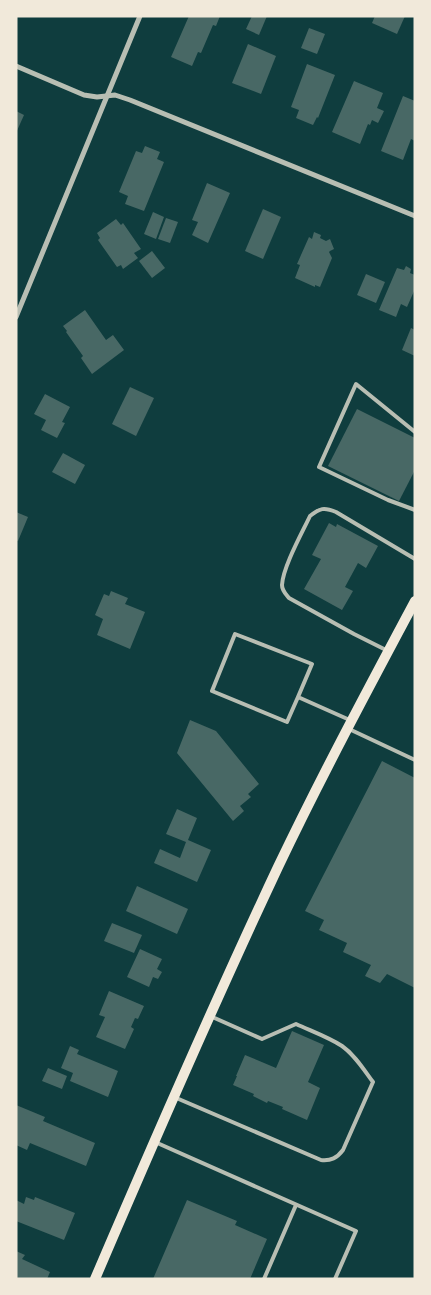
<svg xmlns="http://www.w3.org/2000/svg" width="431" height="1295" viewBox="0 0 431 1295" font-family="'Crimson Pro',serif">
	<rect width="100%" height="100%" fill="#0f3d3e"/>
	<g fill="#486865">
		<polygon points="189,16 220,16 216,26 213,25 201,53 198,52 192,66 171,57"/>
		<polygon points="252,16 267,16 259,35 246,29"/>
		<polygon points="375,16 405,16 397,34 372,23"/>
		<polygon points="309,28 325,34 317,54 301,48"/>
		<polygon points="248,44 276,56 261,94 232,83"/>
		<polygon points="307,64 335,75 318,118 317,117 313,125 296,118 299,110 291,107"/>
		<polygon points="354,81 383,93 377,108 384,111 378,123 372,120 370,125 368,124 360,144 332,132"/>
		<polygon points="403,96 415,101 415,141 411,139 403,160 381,151"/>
		<polygon points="16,111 24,115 16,133"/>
		<polygon points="145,146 160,152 157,159 164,162 144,211 125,204 128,196 119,192 136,151 142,153"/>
		<polygon points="207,183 230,193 208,243 192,235 198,222 192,220"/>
		<polygon points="263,209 281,217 263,259 245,251"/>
		<polygon points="153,212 164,217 156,239 144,234"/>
		<polygon points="166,218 178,222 170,243 158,239"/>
		<polygon points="116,219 121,225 123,223 141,249 134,253 138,258 123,269 121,265 117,267 98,240 100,238 97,233"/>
		<polygon points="314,232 321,235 320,238 326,241 330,239 334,249 330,251 329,252 332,258 320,287 315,285 315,287 295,278 300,265 297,264 309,237 312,239"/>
		<polygon points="152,251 165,268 152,278 139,261"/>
		<polygon points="406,266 411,269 410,273 415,275 415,289 407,307 401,304 396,317 379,310 397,268 404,270"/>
		<polygon points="366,274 385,282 376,303 357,295"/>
		<polygon points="85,310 106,340 113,335 124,350 92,374 81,358 83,356 66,332 67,331 63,326"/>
		<polygon points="411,328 415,330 415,356 402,350"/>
		<polygon points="130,387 154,398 136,436 112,424"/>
		<polygon points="45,394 70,407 62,422 65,423 57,438 41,430 46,420 34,414"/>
		<polygon points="357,409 415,438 415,470 399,501 328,466"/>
		<polygon points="63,453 85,465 75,484 52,472"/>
		<polygon points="16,512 28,517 18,541 16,540"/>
		<polygon points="329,523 336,527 337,524 378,546 366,568 358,563 345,587 353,591 342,610 304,589 321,559 312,555"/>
		<polygon points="111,591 128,598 125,604 145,612 130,649 97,635 103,619 95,615 104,594 109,596"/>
		<polygon points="190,720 216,731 259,784 248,794 251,797 240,806 244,811 233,821 177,753"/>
		<polygon points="382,761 415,778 415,988 387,974 380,983 365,976 371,965 343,952 347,943 319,930 324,920 305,911"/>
		<polygon points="177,809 197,818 188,840 211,850 197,882 154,863 160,849 180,858 186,842 166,834"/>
		<polygon points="137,886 188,909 177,934 126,911"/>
		<polygon points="112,923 142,935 134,953 104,941"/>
		<polygon points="140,949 162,959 157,969 162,972 158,979 153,977 149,987 127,977"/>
		<polygon points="109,991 144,1006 138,1019 135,1018 131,1027 134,1029 125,1049 96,1037 105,1017 99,1015"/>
		<polygon points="292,1031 324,1045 308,1082 320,1088 307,1120 282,1109 283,1107 268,1101 267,1103 253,1096 254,1094 233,1085 237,1076 236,1076 245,1055 276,1068"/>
		<polygon points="70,1046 79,1050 77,1054 118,1071 108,1097 70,1081 73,1073 61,1068"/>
		<polygon points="48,1068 67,1076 62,1089 42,1081"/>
		<polygon points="16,1105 45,1117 43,1121 95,1143 86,1166 30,1143 27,1150 16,1145"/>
		<polygon points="26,1197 34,1200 35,1197 75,1213 64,1240 16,1221 16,1200 24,1204"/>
		<polygon points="187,1200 237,1221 235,1225 267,1239 250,1279 153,1279"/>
		<polygon points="16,1251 25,1255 22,1259 50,1272 47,1279 16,1279"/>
	</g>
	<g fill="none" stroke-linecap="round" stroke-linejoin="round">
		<g stroke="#b8beb3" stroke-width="4">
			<polyline points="415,432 356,384 319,467 388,500 415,510"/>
			<path d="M388,651L354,634L289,598C286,594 282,591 282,585C283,567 302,533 310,516C320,508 324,507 336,512L415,559"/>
			<polyline points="298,697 287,722 212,691 235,634 312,664 298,697 352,721"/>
			<polyline points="349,729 415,760"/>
			<path d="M174,1097L321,1160C331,1161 337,1158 343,1150L373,1082C364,1070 355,1055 342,1046C328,1037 311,1031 296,1024L262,1039L210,1016"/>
			<polyline points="155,1142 356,1231 335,1279"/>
			<polyline points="264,1279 296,1205"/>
		</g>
		<g stroke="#b8beb3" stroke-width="5">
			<polyline points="16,66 84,95 97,97 115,95 130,100 415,216"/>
			<polyline points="16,317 140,16"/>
		</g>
		<path stroke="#f1e9da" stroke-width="10" d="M95,1279C154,1141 214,1003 278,867C321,777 368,689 415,601"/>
	</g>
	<rect width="431" height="1295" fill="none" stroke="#f1e9da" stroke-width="35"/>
</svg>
